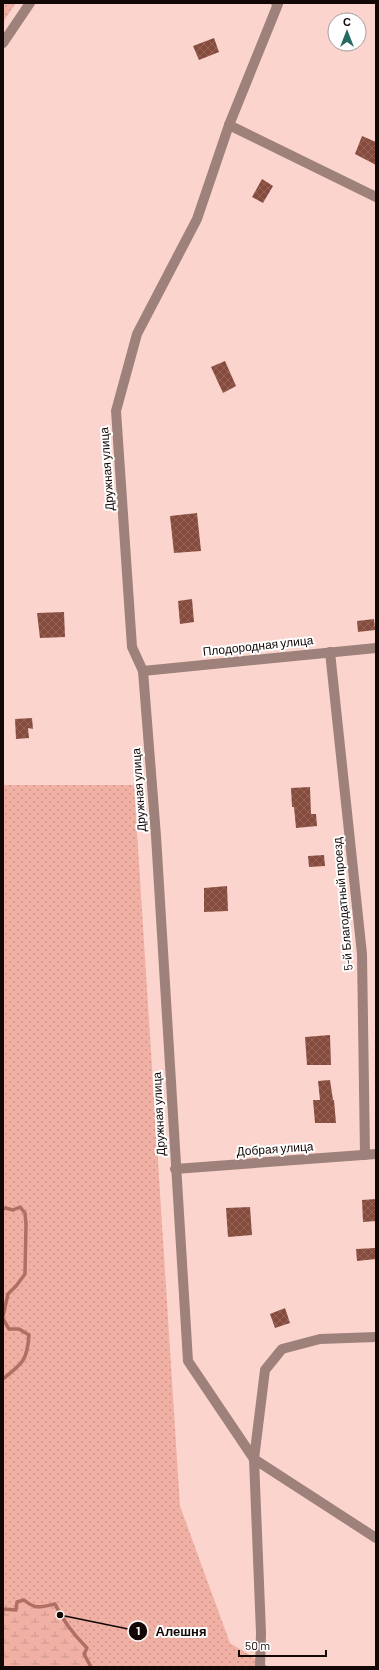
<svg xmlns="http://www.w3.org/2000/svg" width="379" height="1670" viewBox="0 0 379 1670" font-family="Barlow,sans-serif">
	<defs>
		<pattern id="grass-dots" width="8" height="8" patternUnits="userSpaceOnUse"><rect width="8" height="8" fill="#f0b1a4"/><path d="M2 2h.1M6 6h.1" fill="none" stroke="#cd978c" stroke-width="1.8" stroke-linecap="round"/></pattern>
		<pattern id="wetland-marsh" width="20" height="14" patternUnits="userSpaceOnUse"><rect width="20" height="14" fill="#f0b1a4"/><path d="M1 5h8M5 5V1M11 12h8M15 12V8" fill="none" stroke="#cd978c"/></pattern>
		<pattern id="building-cross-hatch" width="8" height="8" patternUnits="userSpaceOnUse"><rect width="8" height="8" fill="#874b3e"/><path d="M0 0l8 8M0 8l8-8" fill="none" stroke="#93665c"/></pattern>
	</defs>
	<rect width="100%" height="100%" fill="#fbd5cd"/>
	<g fill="url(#grass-dots)">
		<polygon points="3,3 16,3 3,22"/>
		<path d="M3,785H134L180,1506L230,1643L269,1667H91L84,1654L87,1648C74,1634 63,1621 55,1604L40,1607L32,1606L16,1610L3,1609Z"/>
	</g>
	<path fill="url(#wetland-marsh)" d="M24,1600C36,1610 41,1607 55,1604C63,1621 74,1634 87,1648L84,1654L91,1667H3V1609L16,1610L17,1602Z"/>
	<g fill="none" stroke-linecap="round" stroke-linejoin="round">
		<g stroke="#b06f62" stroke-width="3.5">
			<polyline points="3,1209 5,1208 13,1210 20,1207 25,1213 26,1224 25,1274 16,1286 8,1294 3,1316"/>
			<path d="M3,1319L9,1329H19L29,1335C27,1361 23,1363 3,1379"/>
			<path d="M3,1609L16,1610L17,1602L24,1600C36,1610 41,1607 55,1604C63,1621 74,1635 87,1648L84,1654L91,1667"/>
		</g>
	</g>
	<g fill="url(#building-cross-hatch)">
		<polygon points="214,38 219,52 199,60 193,46"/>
		<polygon points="362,136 376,142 376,165 355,154"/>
		<polygon points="262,179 273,186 263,203 252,197"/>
		<polygon points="225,361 236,386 223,393 211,367"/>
		<polygon points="197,513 201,551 174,553 170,516"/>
		<polygon points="192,599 194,622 180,624 178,601"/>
		<polygon points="64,612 65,637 40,638 37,613"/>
		<polygon points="374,619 375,630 358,632 357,621"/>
		<polygon points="32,718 33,729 28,728 29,738 16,739 15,719"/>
		<polygon points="310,787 311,814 316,814 317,826 296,828 294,807 292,807 291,788"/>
		<polygon points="324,855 325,866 309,867 308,856"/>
		<polygon points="227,886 228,911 204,912 204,888"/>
		<polygon points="330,1035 331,1065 307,1065 305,1037"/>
		<polygon points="330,1080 333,1100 334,1100 336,1123 315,1123 313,1100 320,1100 318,1081"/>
		<polygon points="376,1199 376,1221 363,1222 362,1200"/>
		<polygon points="250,1207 252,1235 228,1237 226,1208"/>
		<polygon points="376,1248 376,1259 357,1261 356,1249"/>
		<polygon points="285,1308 290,1323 275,1328 270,1314"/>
	</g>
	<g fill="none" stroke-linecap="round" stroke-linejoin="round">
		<g stroke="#9e817a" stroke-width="10">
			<polyline points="3,43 30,3"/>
			<polyline points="229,125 376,197"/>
			<polyline points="330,652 362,954 365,1155"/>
			<polyline points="143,671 376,648"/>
			<polyline points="175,1169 376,1154"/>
			<polyline points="254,1459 188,1361 156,836 143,671 132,647 116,411 137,334 197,219 229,125 278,4 276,3"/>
			<polyline points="254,1459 265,1370 282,1349 320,1339 376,1337"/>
			<polyline points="260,1667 261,1633 254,1459 376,1538"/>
		</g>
	</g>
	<g text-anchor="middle" stroke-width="4" stroke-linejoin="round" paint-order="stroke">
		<g font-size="12" fill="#130806" stroke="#fff">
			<text transform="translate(107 469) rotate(-94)" y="4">Дружная улица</text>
			<text transform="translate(258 646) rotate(-6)" y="4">Плодородная улица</text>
			<text transform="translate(139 790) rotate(-94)" y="4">Дружная улица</text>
			<text transform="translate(343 904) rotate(-95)" y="4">5-й Благодатный проезд</text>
			<text transform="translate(159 1114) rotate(-93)" y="4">Дружная улица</text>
			<text transform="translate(275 1149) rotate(-4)" y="4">Добрая улица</text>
		</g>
	</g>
	<path fill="none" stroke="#130806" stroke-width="1.5" d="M60 1615L138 1631"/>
	<g fill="#130806" stroke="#fff" stroke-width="1.5">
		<circle cx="60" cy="1615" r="4"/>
		<circle cx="138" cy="1631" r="10"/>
	</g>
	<g font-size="12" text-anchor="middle" font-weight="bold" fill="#fff">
		<text x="138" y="1635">1</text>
	</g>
	<g font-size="13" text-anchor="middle" font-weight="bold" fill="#130806" stroke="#fff" stroke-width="4" stroke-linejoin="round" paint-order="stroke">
		<text x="181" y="1636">Алешня</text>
	</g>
	<rect width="379" height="1670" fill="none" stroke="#130806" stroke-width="8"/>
	<g transform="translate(347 32)"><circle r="19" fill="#ffffff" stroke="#a19c9b"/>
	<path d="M0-3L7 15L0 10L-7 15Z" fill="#246b62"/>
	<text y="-6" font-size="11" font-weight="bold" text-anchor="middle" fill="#130806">С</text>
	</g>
	<path d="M239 1650v6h87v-6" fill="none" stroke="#130806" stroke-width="2"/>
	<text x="245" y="1650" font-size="12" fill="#130806" stroke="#ffffff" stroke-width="3" paint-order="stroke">50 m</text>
</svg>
